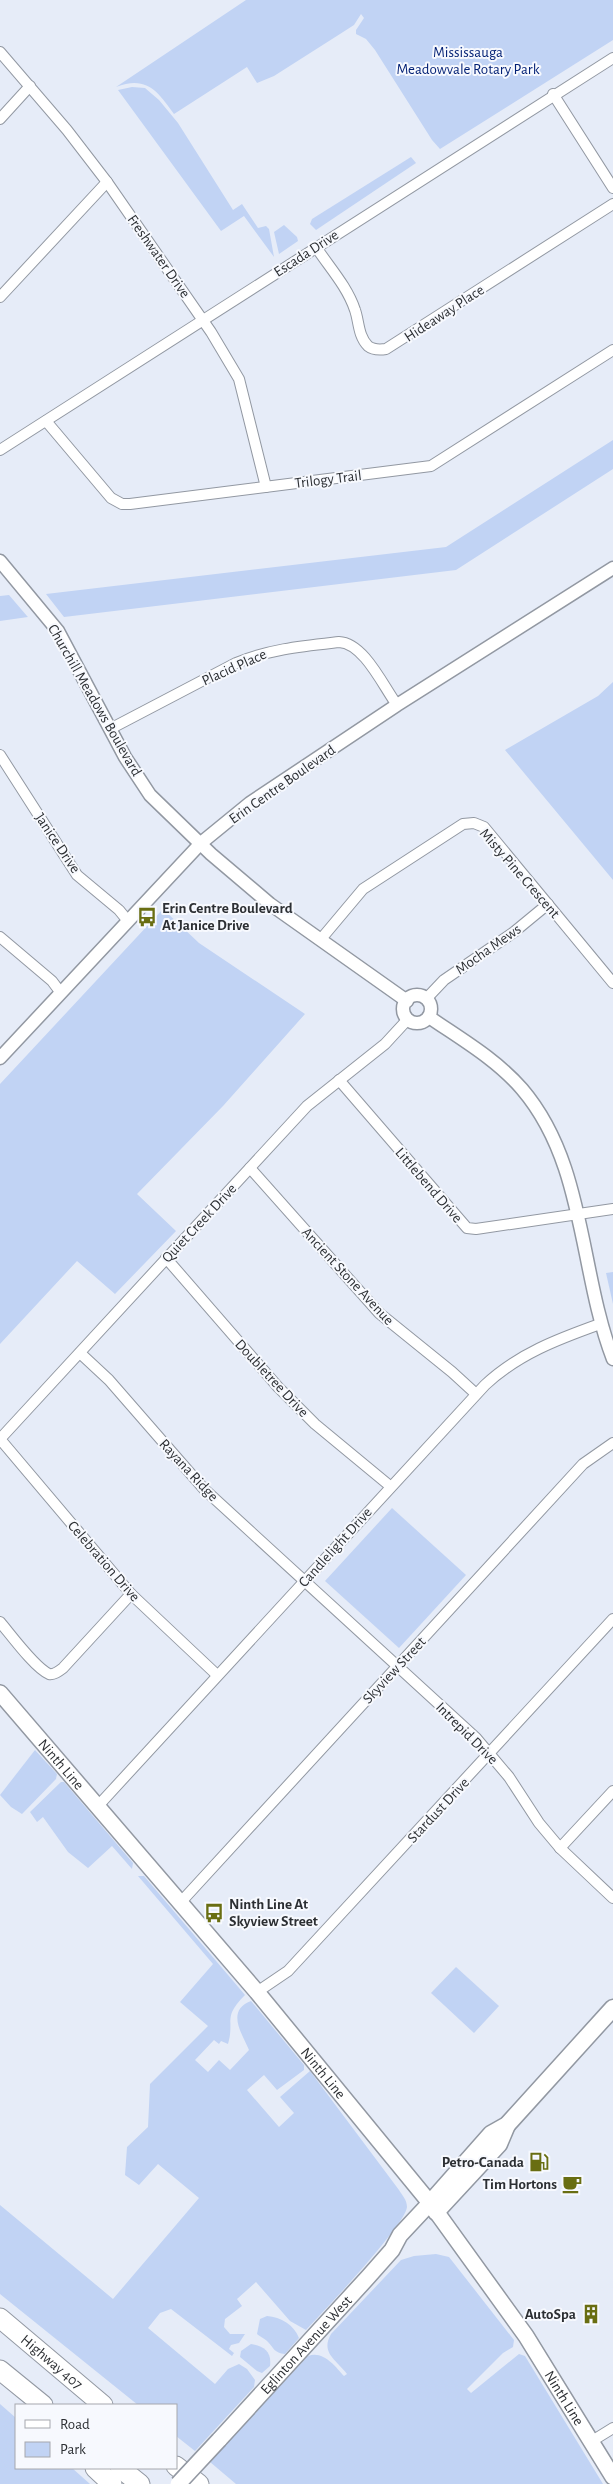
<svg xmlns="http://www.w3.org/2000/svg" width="613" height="2484" viewBox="0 0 613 2484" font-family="'Alegreya Sans',sans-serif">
	<rect width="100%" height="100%" fill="#e6ecf8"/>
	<g fill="#c1d3f4">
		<path d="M246,0H613V40L440,149L432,140L375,50L366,39L356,34V30L364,18L361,14L354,25L340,34L274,76L257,83L247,67L174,114C158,92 147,75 116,87Z"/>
		<polygon points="132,87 145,88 159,100 178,123 233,210 242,204 258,228 266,226 269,229 274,257 244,216 221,231 118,90"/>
		<polygon points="411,157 416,163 316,230 310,224 312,219"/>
		<polygon points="284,225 297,237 298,241 279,254 274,232"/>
		<polygon points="613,440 613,469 456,570 64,617 46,594 446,547"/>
		<polygon points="9,595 27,616 28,617 0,621 0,596"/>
		<polygon points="613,682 613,880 505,750 598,696"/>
		<polygon points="163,909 199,943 305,1014 223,1106 137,1194 176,1231 115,1294 77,1261 0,1344 0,1084"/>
		<polygon points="613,1272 613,1304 606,1273"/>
		<polygon points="392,1508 466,1575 399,1648 325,1581"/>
		<polygon points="35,1750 57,1774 56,1779 22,1814 11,1807 0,1795"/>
		<polygon points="61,1782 64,1782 133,1863 132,1869 112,1846 88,1868 68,1852 43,1817 37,1822 30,1812"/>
		<path d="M138,1876H144L245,1995C222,2018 235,2020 228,2044L221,2041L219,2044L214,2040L195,2060L208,2072L219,2060L230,2070L249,2050C243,2035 225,2011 251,2001L304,2065V2070L277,2090L264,2075L247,2090L279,2127L294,2113L280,2097L310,2071L399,2190C402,2195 407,2200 407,2207C406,2224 323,2312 306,2330L290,2321L256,2282L237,2299L242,2306L225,2319L224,2327L230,2334H245L239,2343L231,2345L229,2349L234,2353L232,2356L171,2309L160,2313L148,2328L215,2384L228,2369L239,2364L247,2369L255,2380L254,2387L195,2451L176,2436V2405H138L0,2294V2205L113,2299L199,2198L158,2164L139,2185L125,2175L127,2147L148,2127L150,2084L208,2026L180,2002L213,1964Z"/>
		<polygon points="456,1967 499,2006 474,2033 431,1993"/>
		<path d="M436,2254L449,2257L514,2340L513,2347L503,2353L467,2389L471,2393L519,2354L525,2356L603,2484H236L210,2462L308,2356C323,2350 335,2366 344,2376L347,2374C337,2360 320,2353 331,2334L401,2260L414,2256Z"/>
		<path d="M267,2316C281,2317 294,2325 299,2338L285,2354C274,2353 274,2348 268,2342C266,2339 260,2337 257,2334L260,2319Z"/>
		<path d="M251,2344C264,2346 272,2352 270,2366L262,2373L257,2371L240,2357L241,2351Z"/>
		<polygon points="0,2404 16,2418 16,2468 72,2468 90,2484 0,2484"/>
	</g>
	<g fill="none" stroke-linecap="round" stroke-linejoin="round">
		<defs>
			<g id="minor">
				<polyline points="0,52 67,130 107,182 211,332 239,379 266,487"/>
				<polyline points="553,94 613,188"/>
				<polyline points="0,119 30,86"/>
				<path d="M316,247C329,267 347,286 355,310C359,321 358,336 368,346C373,350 379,350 386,349L613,204"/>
				<polyline points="0,297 107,182"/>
				<polyline points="46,421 111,498 122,504 130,504 431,466 613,350"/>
				<polyline points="0,450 613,58"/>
				<path d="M110,729L236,663C270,649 303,646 339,642C364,643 383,686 397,705"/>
				<polyline points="0,755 77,875 119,910 128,921"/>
				<polyline points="0,937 52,981 61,993"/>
				<polyline points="321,939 363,889 463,824 474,823 484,827 613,983"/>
				<polyline points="426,999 444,980 514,932 548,904"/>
				<polyline points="339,1080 467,1228 476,1229 613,1209"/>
				<polyline points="250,1168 379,1313 452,1372 476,1394"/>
				<polyline points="166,1258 278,1387 315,1424 390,1486"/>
				<polyline points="80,1353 109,1380 204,1489 476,1738 509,1777 539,1823 560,1848 613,1898"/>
				<polyline points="0,1439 307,1106 385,1044 408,1019"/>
				<polyline points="0,1439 131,1594 217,1675"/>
				<path d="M0,1622C11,1635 35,1668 49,1674C54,1675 59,1671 63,1668L131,1594"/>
				<path d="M97,1807L485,1385C518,1354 558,1339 600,1324"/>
				<polyline points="560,1848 613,1791"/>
				<polyline points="180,1903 583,1464 613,1443"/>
				<polyline points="257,1992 288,1971 613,1619"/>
				<polyline points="592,2441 613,2428"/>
			</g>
			<g id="tertiary">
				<polyline points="0,561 58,631 125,757 150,795 211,854 270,904 407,1001"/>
				<circle cx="417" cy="1009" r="14"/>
				<path d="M429,1017C461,1039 496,1059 522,1089C586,1164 579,1271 613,1359"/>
				<polyline points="0,1058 201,843 250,803 397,705 613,568"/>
			</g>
			<g id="secondary">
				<path id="s1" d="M0,1693L257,1992L430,2203L526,2336L613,2477"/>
				<path id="s2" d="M219,2440L369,2276L392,2250L400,2235L430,2203"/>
			</g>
			<g id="primary">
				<polyline points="430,2203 491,2134 507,2125 613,2008"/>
				<polyline points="436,2212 499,2144 507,2125"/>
			</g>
			<g id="motorway">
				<path id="s3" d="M0,2318L103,2405"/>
				<polyline points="0,2370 43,2405"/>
				<polyline points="176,2466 199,2484"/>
				<polyline points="95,2468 112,2484"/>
				<polyline points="120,2468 140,2484"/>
			</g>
		</defs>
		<use href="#minor" stroke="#9298a2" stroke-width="12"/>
		<use href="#tertiary" stroke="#9298a2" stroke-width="15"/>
		<use href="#secondary" stroke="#9298a2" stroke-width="18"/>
		<use href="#primary" stroke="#9298a2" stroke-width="19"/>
		<use href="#motorway" stroke="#9298a2" stroke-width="21"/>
		<use href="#minor" stroke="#fff" stroke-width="10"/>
		<use href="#tertiary" stroke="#fff" stroke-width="12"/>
		<use href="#secondary" stroke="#fff" stroke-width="15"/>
		<use href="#primary" stroke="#fff" stroke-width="16"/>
		<use href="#motorway" stroke="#fff" stroke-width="19"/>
		<defs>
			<polyline id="secondary-bridge" points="178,2484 219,2440"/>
		</defs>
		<use href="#secondary-bridge" stroke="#9298a2" stroke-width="18" stroke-linecap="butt"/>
		<use href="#secondary-bridge" stroke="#fff" stroke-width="15"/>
	</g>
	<defs>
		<symbol id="bus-bare" viewBox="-9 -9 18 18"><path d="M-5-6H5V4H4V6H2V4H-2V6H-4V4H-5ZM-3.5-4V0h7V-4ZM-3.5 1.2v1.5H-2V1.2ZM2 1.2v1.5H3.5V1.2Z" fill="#696e12" stroke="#f7f9fe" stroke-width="2.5" paint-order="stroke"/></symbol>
		<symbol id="fuel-bare" viewBox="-9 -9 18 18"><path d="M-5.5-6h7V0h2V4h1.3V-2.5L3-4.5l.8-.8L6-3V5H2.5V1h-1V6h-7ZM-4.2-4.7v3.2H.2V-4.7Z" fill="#696e12" stroke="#f7f9fe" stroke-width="2.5" paint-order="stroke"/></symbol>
		<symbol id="cafe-bare" viewBox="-9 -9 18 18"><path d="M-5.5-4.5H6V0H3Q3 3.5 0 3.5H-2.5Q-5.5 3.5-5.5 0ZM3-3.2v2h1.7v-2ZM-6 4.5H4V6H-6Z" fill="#696e12" stroke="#f7f9fe" stroke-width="2.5" paint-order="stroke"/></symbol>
		<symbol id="building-bare" viewBox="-9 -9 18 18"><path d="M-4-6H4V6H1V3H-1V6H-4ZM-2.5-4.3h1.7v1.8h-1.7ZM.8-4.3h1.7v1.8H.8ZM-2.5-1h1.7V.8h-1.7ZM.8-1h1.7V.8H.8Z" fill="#696e12" stroke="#f7f9fe" stroke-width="2.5" paint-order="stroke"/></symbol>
	</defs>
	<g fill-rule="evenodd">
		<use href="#bus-bare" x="133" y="903" width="28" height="28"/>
		<use href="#bus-bare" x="200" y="1899" width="28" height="28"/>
		<use href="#fuel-bare" x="525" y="2148" width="28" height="28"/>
		<use href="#cafe-bare" x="558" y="2170" width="28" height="28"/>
		<use href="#building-bare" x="577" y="2300" width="28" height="28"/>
	</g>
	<g text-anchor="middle" stroke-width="4" stroke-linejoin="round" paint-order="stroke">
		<g font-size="15" fill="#001f74" stroke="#f7f9fe">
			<text x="468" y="57">Mississauga<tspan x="468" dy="17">Meadowvale Rotary Park</tspan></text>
		</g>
		<g font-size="15" fill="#2c2f33" stroke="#f7f9fe">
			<text transform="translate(306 253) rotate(-33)" y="5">Escada Drive</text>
			<text transform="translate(159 256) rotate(55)" y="5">Freshwater Drive</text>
			<text transform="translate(444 313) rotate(-33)" y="5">Hideaway Place</text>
			<text transform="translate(328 479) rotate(-7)" y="5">Trilogy Trail</text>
			<text transform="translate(234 667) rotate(-24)" y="5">Placid Place</text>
			<text transform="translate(95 700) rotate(60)" y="5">Churchill Meadows Boulevard</text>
			<text transform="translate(282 784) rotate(-35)" y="5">Erin Centre Boulevard</text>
			<text transform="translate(58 843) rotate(56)" y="5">Janice Drive</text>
			<text transform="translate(520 873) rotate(49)" y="5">Misty Pine Crescent</text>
			<text transform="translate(488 949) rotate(-35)" y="5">Mocha Mews</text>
			<text transform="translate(429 1185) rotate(49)" y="5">Littlebend Drive</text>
			<text transform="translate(199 1223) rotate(-47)" y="5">Quiet Creek Drive</text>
			<text transform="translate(348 1276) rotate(47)" y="5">Ancient Stone Avenue</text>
			<text transform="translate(272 1378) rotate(47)" y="5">Doubletree Drive</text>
			<text transform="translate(189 1470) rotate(47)" y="5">Rayana Ridge</text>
			<text transform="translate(335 1547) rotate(-48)" y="5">Candlelight Drive</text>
			<text transform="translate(104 1561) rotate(49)" y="5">Celebration Drive</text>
			<text transform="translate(394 1670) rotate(-47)" y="5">Skyview Street</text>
			<text transform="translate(467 1733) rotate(45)" y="5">Intrepid Drive</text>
			<text dy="5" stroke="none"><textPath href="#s1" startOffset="94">Ninth Line</textPath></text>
			<text transform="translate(438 1810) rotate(-47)" y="5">Stardust Drive</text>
			<text dy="5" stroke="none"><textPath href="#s1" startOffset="499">Ninth Line</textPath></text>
			<text dy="5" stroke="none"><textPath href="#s2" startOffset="129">Eglinton Avenue West</textPath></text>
			<text dy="5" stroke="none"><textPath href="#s3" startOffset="68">Highway 407</textPath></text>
			<text dy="5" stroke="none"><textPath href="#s1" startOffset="904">Ninth Line</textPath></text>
		</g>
		<g font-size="15" font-weight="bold" fill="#2c2f33" stroke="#f7f9fe" text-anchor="end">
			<text x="162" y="913" text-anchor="start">Erin Centre Boulevard<tspan x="162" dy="17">At Janice Drive</tspan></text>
			<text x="229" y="1909" text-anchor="start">Ninth Line At<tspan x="229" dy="17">Skyview Street</tspan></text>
			<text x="524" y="2167">Petro-Canada</text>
			<text x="557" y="2189">Tim Hortons</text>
			<text x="576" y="2319">AutoSpa</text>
		</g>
	</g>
	<rect x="15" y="2404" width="162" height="65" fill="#f7f9fe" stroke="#a6a8ad"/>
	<rect x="25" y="2420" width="25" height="8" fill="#ffffff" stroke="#a6a8ad"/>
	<text x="60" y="2429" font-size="15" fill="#2c2f33">Road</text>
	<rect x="25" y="2442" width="25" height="15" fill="#c1d3f4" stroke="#a6a8ad"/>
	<text x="60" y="2454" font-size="15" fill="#2c2f33">Park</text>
</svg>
